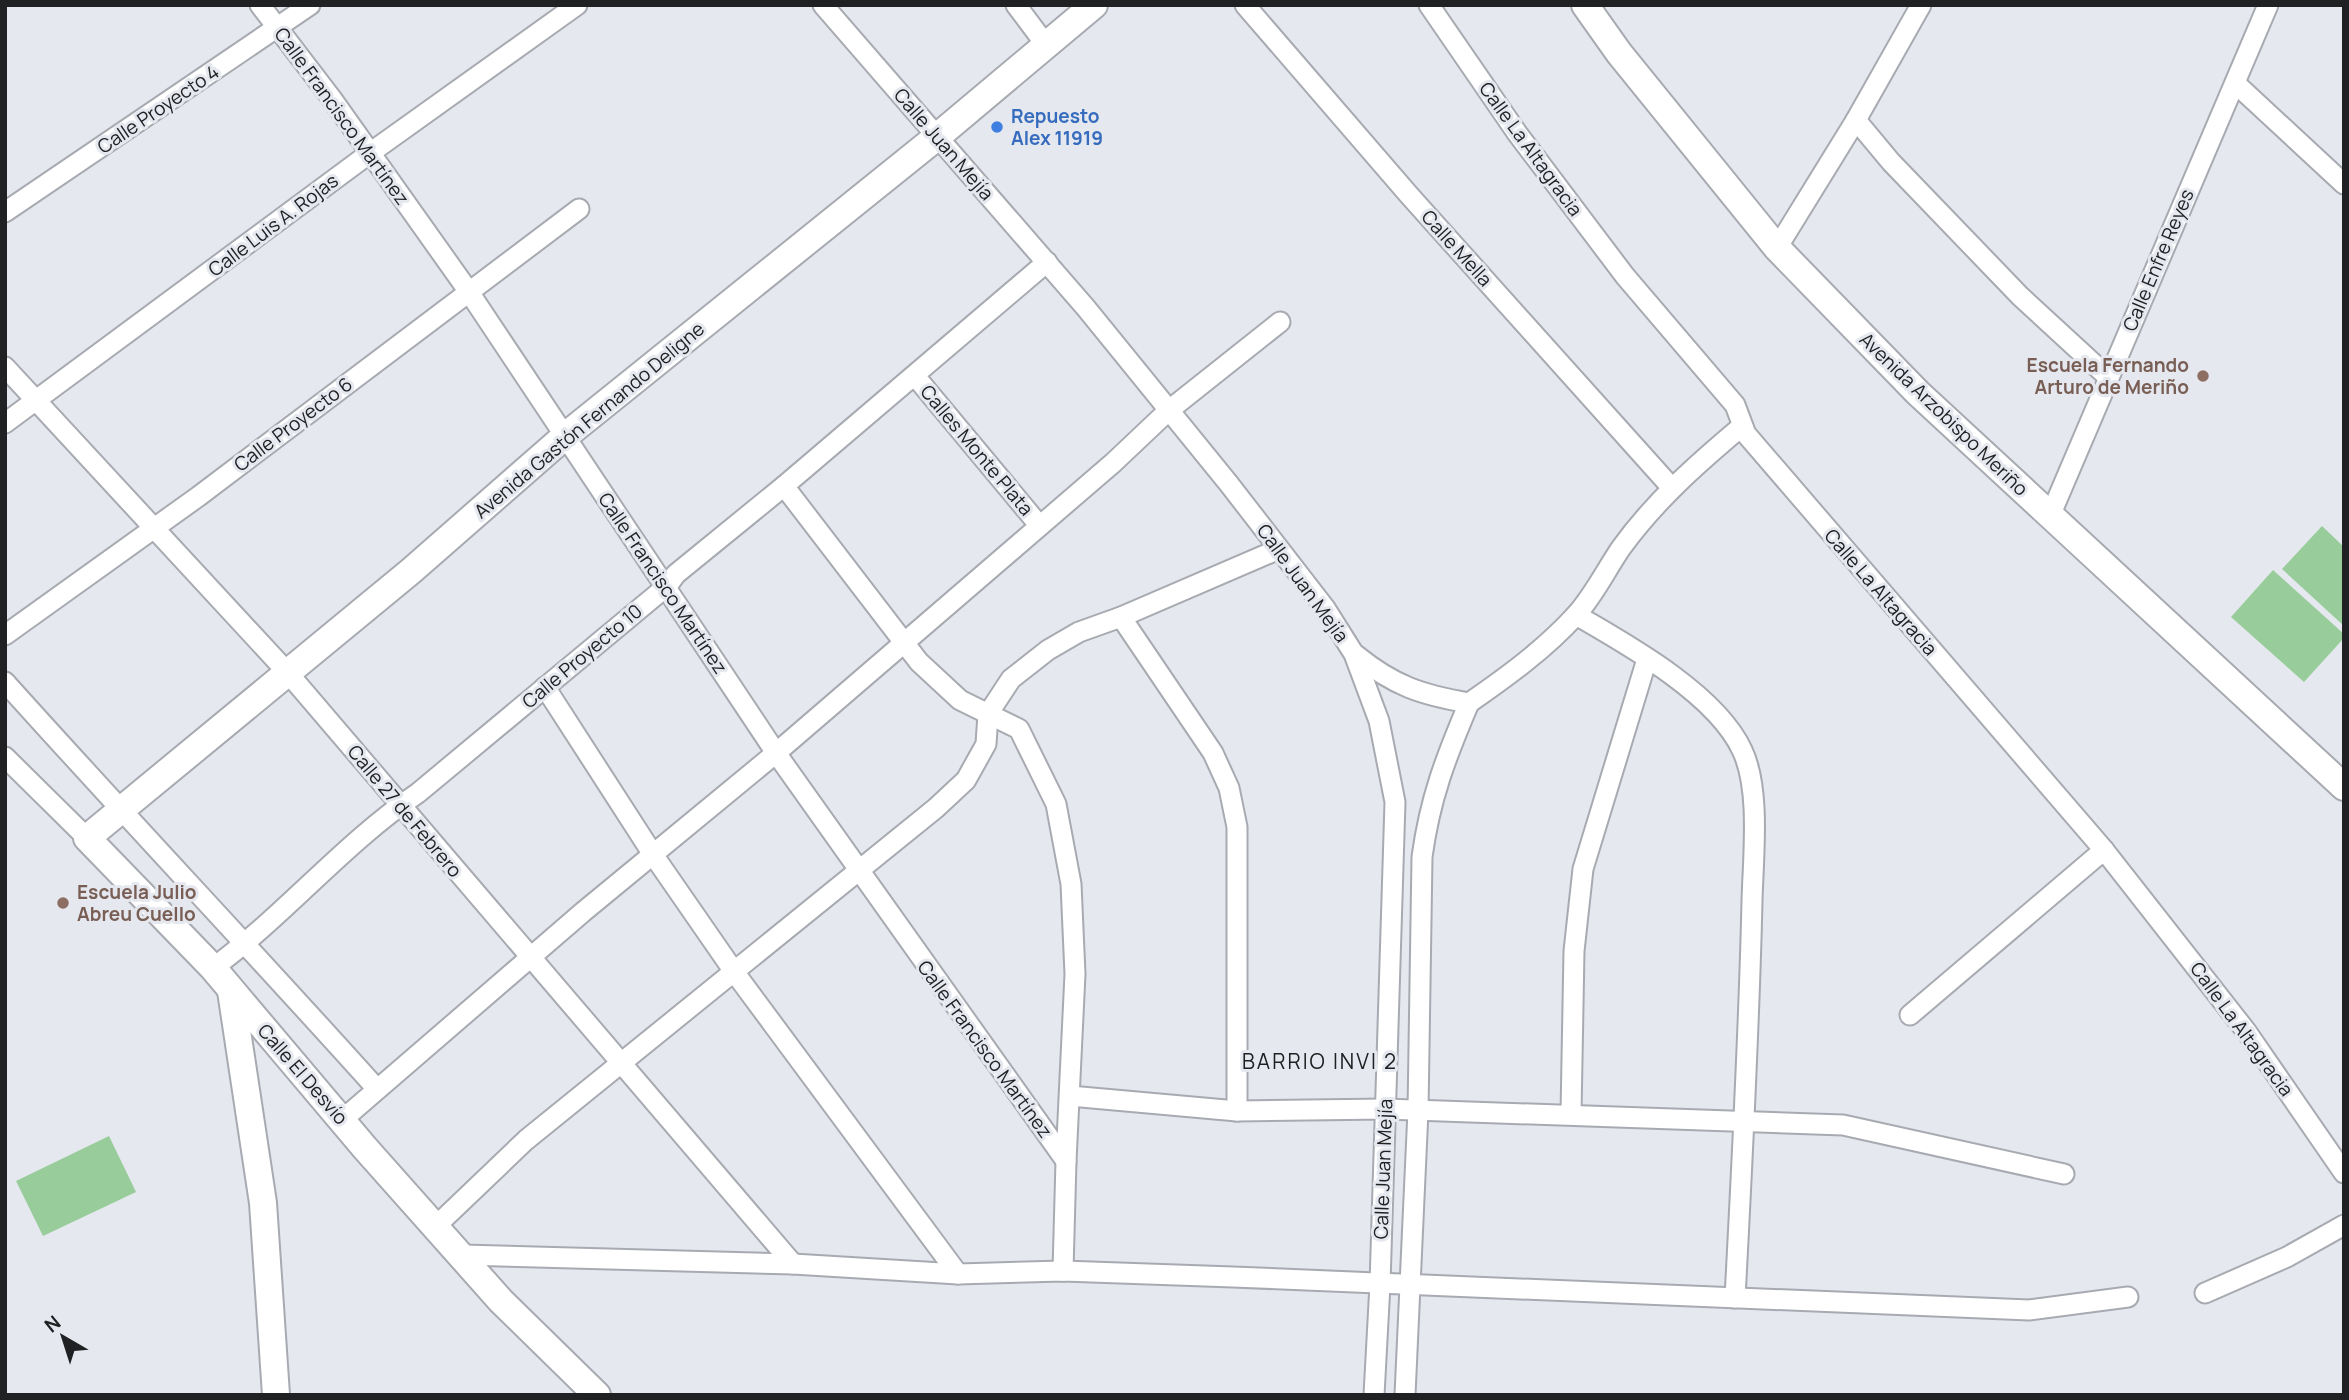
<svg xmlns="http://www.w3.org/2000/svg" width="2349" height="1400" viewBox="0 0 2349 1400" font-family="Manrope,sans-serif">
	<rect width="100%" height="100%" fill="#e6e8ef"/>
	<g fill="#98cd9b">
		<polygon points="2322,526 2344,547 2344,626 2282,569"/>
		<polygon points="2273,570 2344,634 2344,638 2304,682 2231,617"/>
		<polygon points="109,1136 136,1192 43,1236 16,1181"/>
	</g>
	<g fill="none" stroke-linecap="round" stroke-linejoin="round">
		<defs>
			<g id="street">
				<polyline points="260,5 332,99 469,292 776,753 1066,1161"/>
				<polyline points="823,5 1086,308 1229,484 1325,608 1354,654 1379,721 1395,802 1380,1284 1374,1395"/>
				<polyline points="1016,5 1046,45"/>
				<polyline points="1245,5 1409,195 1672,488"/>
				<polyline points="1429,5 1517,133 1625,276 1735,405 1746,434 2104,850 2246,1031 2344,1173"/>
				<polyline points="1921,5 1856,120 1891,162 2020,296 2108,377"/>
				<polyline points="2235,83 2344,184"/>
				<polyline points="5,212 310,5"/>
				<polyline points="1777,248 1856,120"/>
				<polyline points="5,367 288,673 793,1264"/>
				<polyline points="915,376 1039,525"/>
				<polyline points="5,423 370,153 577,5"/>
				<polyline points="784,486 919,662 960,700 1019,729 1056,804 1071,884 1075,974 1066,1161 1063,1271"/>
				<polyline points="2050,516 2268,5"/>
				<path d="M1576,615C1628,645 1716,694 1742,750C1761,789 1753,858 1752,901C1749,1034 1742,1166 1735,1298"/>
				<polyline points="1121,617 1213,753 1229,788 1237,827 1237,1111"/>
				<polyline points="5,635 199,496 579,209"/>
				<path d="M1356,655C1394,686 1422,695 1469,703"/>
				<path d="M5,682C128,819 254,952 377,1089"/>
				<polyline points="545,687 654,856 735,973 958,1274"/>
				<path d="M1469,703C1508,676 1545,649 1576,615C1594,595 1606,570 1621,548C1655,501 1697,464 1741,427"/>
				<polyline points="5,757 87,838"/>
				<path d="M213,968C285,915 343,844 418,793L667,586L676,574L784,486L1047,262"/>
				<polyline points="1910,1015 2104,850"/>
				<polyline points="1070,1096 1237,1111 1385,1109 1843,1125 2064,1174"/>
				<polyline points="1571,1114 1574,951 1583,869 1647,659"/>
				<polyline points="342,1120 583,912 776,753 1113,463 1168,411 1280,322"/>
				<polyline points="435,1227 526,1140 936,808 966,780 986,744 988,714 1011,679 1048,650 1079,632 1121,617 1279,549"/>
				<polyline points="462,1255 793,1264 958,1274 1063,1271 1233,1277 2029,1310 2128,1297"/>
				<polyline points="2205,1293 2287,1257 2344,1225"/>
				<path d="M1405,1395L1418,1111L1422,857C1430,798 1446,757 1469,703"/>
			</g>
			<g id="secondary">
				<polyline points="1585,5 1619,53 1777,248 1918,393 2344,787"/>
				<polyline points="231,991 263,1203 276,1395"/>
				<polyline points="597,1395 501,1301 365,1148 213,968 87,838 411,571 564,437 938,136 1094,5"/>
			</g>
		</defs>
		<use href="#street" stroke="#a8aab1" stroke-width="23"/>
		<use href="#secondary" stroke="#a8aab1" stroke-width="30"/>
		<use href="#street" stroke="#fff" stroke-width="19"/>
		<use href="#secondary" stroke="#fff" stroke-width="26"/>
	</g>
	<circle fill="#3f7fe0" stroke="#e6e8ef" stroke-width="2.5" cx="997" cy="127" r="7"/>
	<g fill="#8d6e63" stroke="#e6e8ef" stroke-width="2.5">
		<circle cx="2203" cy="376" r="7"/>
		<circle cx="63" cy="903" r="7"/>
	</g>
	<g text-anchor="middle" stroke-width="6" stroke-linejoin="round" paint-order="stroke">
		<g font-size="19" fill="#202123" stroke="#e6e8ef">
			<text transform="translate(158 109) rotate(-34)" y="7">Calle Proyecto 4</text>
			<text transform="translate(342 116) rotate(54)" y="7">Calle Francisco Martínez</text>
			<text transform="translate(944 144) rotate(49)" y="7">Calle Juan Mejía</text>
			<text transform="translate(1531 149) rotate(54)" y="7">Calle La Altagracia</text>
			<text transform="translate(273 225) rotate(-37)" y="7">Calle Luis A. Rojas</text>
			<text transform="translate(1457 248) rotate(48)" y="7">Calle Mella</text>
			<text transform="translate(2158 260) rotate(-67)" y="7">Calle Enfre Reyes</text>
			<text transform="translate(1944 414) rotate(44)" y="7">Avenida Arzobispo Meriño</text>
			<text transform="translate(589 420) rotate(-40)" y="7">Avenida Gastón Fernando Deligne</text>
			<text transform="translate(293 424) rotate(-37)" y="7">Calle Proyecto 6</text>
			<text transform="translate(977 450) rotate(50)" y="7">Calles Monte Plata</text>
			<text transform="translate(663 583) rotate(56)" y="7">Calle Francisco Martínez</text>
			<text transform="translate(1303 583) rotate(54)" y="7">Calle Juan Mejía</text>
			<text transform="translate(1881 592) rotate(49)" y="7">Calle La Altagracia</text>
			<text transform="translate(582 656) rotate(-40)" y="7">Calle Proyecto 10</text>
			<text transform="translate(405 811) rotate(50)" y="7">Calle 27 de Febrero</text>
			<text transform="translate(2242 1029) rotate(54)" y="7">Calle La Altagracia</text>
			<text transform="translate(985 1049) rotate(54)" y="7">Calle Francisco Martínez</text>
			<text transform="translate(303 1074) rotate(49)" y="7">Calle El Desvío</text>
			<text transform="translate(1383 1169) rotate(-88)" y="7">Calle Juan Mejía</text>
		</g>
		<g font-size="19" font-weight="bold" fill="#366cbe" stroke="#e6e8ef" text-anchor="start">
			<text x="1011" y="123">Repuesto<tspan x="1011" dy="22">Alex 11919</tspan></text>
		</g>
		<g font-size="19" font-weight="bold" fill="#785e54" stroke="#e6e8ef" text-anchor="end">
			<text x="2189" y="372">Escuela Fernando<tspan x="2189" dy="22">Arturo de Meriño</tspan></text>
			<text x="77" y="899" text-anchor="start">Escuela Julio<tspan x="77" dy="22">Abreu Cuello</tspan></text>
		</g>
		<g font-size="21" letter-spacing="2" fill="#202123" stroke="#e6e8ef">
			<text x="1320" y="1069">BARRIO INVI 2</text>
		</g>
	</g>
	<rect width="2349" height="1400" fill="none" stroke="#202123" stroke-width="14"/>
	<g transform="translate(63 1337) rotate(321)" stroke="#e6e8ef" stroke-width="5" paint-order="stroke">
	<path d="M0-5L12 26L0 18L-12 26Z" fill="#202123"/>
	<text y="-10" font-size="19" font-weight="bold" text-anchor="middle" fill="#202123">N</text>
	</g>
</svg>
